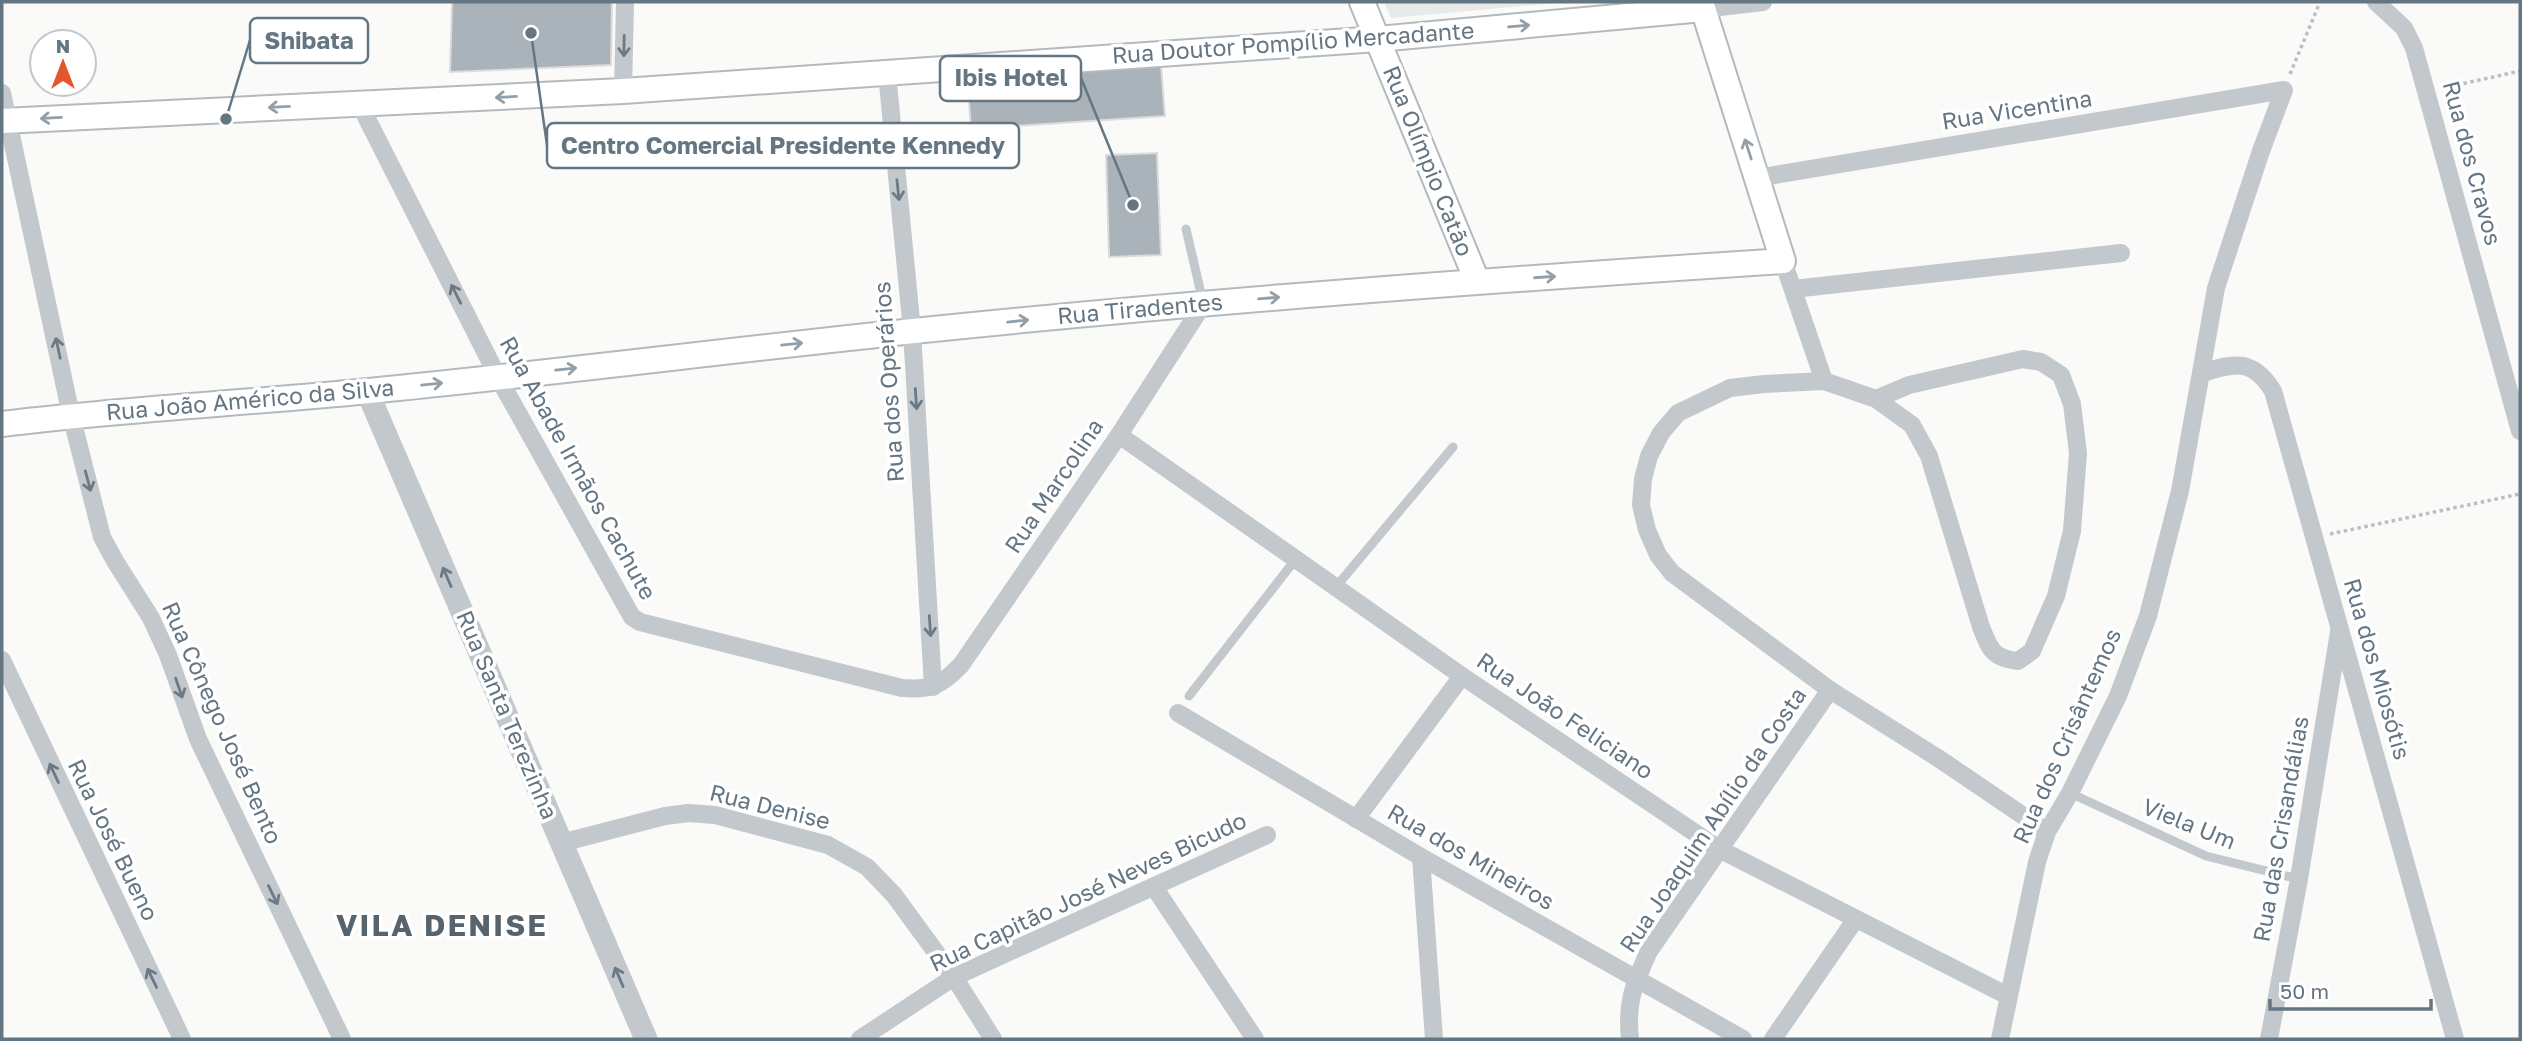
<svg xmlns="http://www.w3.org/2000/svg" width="2522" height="1041" viewBox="0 0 2522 1041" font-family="'Golos Text',sans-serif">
	<rect width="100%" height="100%" fill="#fafaf8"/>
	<polygon fill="#e8e9e9" points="1384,2 1569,2 1391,18"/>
	<g fill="#aab3b9" stroke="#dcdcda" stroke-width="2">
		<polygon points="452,2 612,2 611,65 450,72"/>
		<polygon points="1161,65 1165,116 971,129 967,78"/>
		<polygon points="1157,153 1161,255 1109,257 1106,155"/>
	</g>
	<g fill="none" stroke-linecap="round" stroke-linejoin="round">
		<defs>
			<g id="secondary">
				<polyline points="1362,2 1477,281"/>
				<polyline points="2,121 623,91 1378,39 1703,9"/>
				<path d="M2,424C124,409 247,403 369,391C551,373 732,350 914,331C1203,301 1493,280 1783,261L1701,2"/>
			</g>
		</defs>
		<use href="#secondary" stroke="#b3babf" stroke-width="28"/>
		<g stroke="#bbbfc2" stroke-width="3.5" stroke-dasharray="3.5 3.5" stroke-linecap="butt">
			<polyline points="2290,74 2320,2"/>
			<polyline points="2443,88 2520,71"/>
			<polyline points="2330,534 2520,494"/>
		</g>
		<g stroke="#c3c8cc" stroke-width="9">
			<polyline points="1186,229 1203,302"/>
			<polyline points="1335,588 1453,447"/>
			<polyline points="1189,696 1295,560"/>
			<polyline points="2070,793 2206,856 2299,879"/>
		</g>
		<g stroke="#c3c8cc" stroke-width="18">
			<polyline points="2376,2 2404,28 2414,48 2520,431"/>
			<polyline points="1703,9 1763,2"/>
			<polyline points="887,73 912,331 933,687"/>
			<polyline points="623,91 625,2"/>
			<polyline points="2,93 71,415 102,537 115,561 151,618 168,655 198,739 342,1039"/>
			<path d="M359,103L498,377L632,617L640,622L902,688C931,690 941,686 961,665L1119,435L1204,303"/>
			<polyline points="1757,178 2284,90 2261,151 2216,288 2180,491 2148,616 2118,696 2070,793 2047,832 2037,862 2000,1039"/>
			<polyline points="1783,261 1824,381"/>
			<polyline points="1793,289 2121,253"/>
			<path d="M2203,373C2235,362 2253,359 2273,391L2455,1039"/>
			<path d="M1876,399L1909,385L2023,359L2041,362L2061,375L2072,404L2078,453L2072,531L2056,596L2032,651L2018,661C1992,658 1990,649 1981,627L1929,456L1912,425L1876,399L1824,381L1764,384L1730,388L1678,413L1661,433L1649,456L1643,479L1641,505L1647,530L1658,555L1672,573L1830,690L1938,758L2047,832"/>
			<polyline points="1119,435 1462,676 1719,849 2008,996"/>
			<polyline points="2,660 182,1039"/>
			<polyline points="1178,713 1421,857 1743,1039"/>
			<polyline points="1356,819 1462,676"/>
			<polyline points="561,843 665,816 689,813 715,815 828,845 867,867 894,895 954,977 993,1039"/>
			<polyline points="1421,857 1434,1039"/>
			<polyline points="1154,887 1255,1039"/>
			<polyline points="860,1039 954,977 1267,835"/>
			<path d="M1630,1039C1626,1001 1634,985 1649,951L1830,690"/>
			<polyline points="1773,1039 1855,920"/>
			<polyline points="2269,1039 2299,879 2339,632"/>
		</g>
		<polyline stroke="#c3c8cc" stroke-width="23" points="367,391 646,1039"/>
		<use href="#secondary" stroke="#fff" stroke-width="24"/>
	</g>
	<defs><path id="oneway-shaft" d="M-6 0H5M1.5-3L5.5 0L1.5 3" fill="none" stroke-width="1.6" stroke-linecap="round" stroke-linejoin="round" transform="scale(1.75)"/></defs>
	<g stroke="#939fa8">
		<use href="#oneway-shaft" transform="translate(1519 26) rotate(-5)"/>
		<use href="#oneway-shaft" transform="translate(506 97) rotate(177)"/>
		<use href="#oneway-shaft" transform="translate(279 107) rotate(177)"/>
		<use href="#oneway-shaft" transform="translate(51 118) rotate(177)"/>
		<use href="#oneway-shaft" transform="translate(1748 149) rotate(-108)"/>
		<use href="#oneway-shaft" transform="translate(1545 277) rotate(-4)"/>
		<use href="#oneway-shaft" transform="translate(1269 298) rotate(-5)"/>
		<use href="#oneway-shaft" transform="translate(1018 321) rotate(-6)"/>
		<use href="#oneway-shaft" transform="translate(792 344) rotate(-6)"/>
		<use href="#oneway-shaft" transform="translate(566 369) rotate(-6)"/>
		<use href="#oneway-shaft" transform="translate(432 384) rotate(-6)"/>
	</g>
	<g stroke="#6a7a87">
		<use href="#oneway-shaft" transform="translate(624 46) rotate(91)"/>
		<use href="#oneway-shaft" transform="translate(898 190) rotate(84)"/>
		<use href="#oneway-shaft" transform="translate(456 294) rotate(-117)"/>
		<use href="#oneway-shaft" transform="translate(58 348) rotate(-102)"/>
		<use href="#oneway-shaft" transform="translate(916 399) rotate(86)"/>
		<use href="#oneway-shaft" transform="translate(88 481) rotate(75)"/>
		<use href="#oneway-shaft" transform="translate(447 577) rotate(-113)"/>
		<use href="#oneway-shaft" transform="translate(930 626) rotate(86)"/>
		<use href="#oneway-shaft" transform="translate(179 688) rotate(71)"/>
		<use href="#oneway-shaft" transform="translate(54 773) rotate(-115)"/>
		<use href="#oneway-shaft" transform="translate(273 895) rotate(64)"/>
		<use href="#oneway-shaft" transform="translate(619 977) rotate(-113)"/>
		<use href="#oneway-shaft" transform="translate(152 978) rotate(-116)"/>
	</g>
	<g text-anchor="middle" stroke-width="7" stroke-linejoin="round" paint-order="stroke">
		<g font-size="23" fill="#657683" stroke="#fff">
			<text transform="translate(1293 43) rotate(-4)" y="8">Rua Doutor Pompílio Mercadante</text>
			<text transform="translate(2017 110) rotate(-9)" y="8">Rua Vicentina</text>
			<text transform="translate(1428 161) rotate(68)" y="8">Rua Olímpio Catão</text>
			<text transform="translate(2472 163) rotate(75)" y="8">Rua dos Cravos</text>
			<text transform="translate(1140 309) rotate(-5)" y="8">Rua Tiradentes</text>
			<text transform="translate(889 382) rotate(-94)" y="8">Rua dos Operários</text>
			<text transform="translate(250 400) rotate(-5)" y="8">Rua João Américo da Silva</text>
			<text transform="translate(578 468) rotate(61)" y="8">Rua Abade Irmãos Cachute</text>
			<text transform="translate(1054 486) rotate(-56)" y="8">Rua Marcolina</text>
			<text transform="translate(2377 669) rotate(74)" y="8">Rua dos Miosótis</text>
			<text transform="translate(507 715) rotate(67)" y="8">Rua Santa Terezinha</text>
			<text transform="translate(1565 716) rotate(34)" y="8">Rua João Feliciano</text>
			<text transform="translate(222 723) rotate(66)" y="8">Rua Cônego José Bento</text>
			<text transform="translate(2067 736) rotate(-66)" y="8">Rua dos Crisântemos</text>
			<text transform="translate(770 807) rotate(14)" y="8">Rua Denise</text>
			<text transform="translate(1713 820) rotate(-56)" y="8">Rua Joaquim Abílio da Costa</text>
			<text transform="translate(2189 824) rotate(22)" y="8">Viela Um</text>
			<text transform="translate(2281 829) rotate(-80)" y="8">Rua das Crisandálias</text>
			<text transform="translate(113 840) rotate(64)" y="8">Rua José Bueno</text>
			<text transform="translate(1471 857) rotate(30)" y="8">Rua dos Mineiros</text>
			<text transform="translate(1088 892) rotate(-25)" y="8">Rua Capitão José Neves Bicudo</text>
		</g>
		<g font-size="30" font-weight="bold" letter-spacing="2" fill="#57646e" stroke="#fff">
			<text x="442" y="936">VILA DENISE</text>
		</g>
	</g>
	<path fill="none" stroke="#657683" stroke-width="2.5" d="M226 119L250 40M1133 205L1081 78M531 33L547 145"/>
	<g fill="#657683" stroke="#fff" stroke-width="2.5">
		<circle cx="226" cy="119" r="7"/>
		<circle cx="1133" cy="205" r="7"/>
		<circle cx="531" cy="33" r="7"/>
	</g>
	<g fill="#fff" stroke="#657683" stroke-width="2.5">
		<rect x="250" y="18" width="118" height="45" rx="7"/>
		<rect x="940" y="56" width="141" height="45" rx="7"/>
		<rect x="547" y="123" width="472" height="45" rx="7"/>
	</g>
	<g font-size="24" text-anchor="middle" font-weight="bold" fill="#657683">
		<text x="309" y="49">Shibata</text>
		<text x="1011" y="86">Ibis Hotel</text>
		<text x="783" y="154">Centro Comercial Presidente Kennedy</text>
	</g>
	<rect width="2522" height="1041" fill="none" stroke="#657683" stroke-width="7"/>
	<g transform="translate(63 63)"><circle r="33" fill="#ffffff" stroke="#c1c8cd" stroke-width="2"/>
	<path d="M0-5L12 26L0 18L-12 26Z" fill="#e4572e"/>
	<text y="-10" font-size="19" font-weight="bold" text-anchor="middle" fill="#657683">N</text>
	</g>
	<path d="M2270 999v10h161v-10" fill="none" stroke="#657683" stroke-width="3.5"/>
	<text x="2280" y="999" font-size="21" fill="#657683" stroke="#ffffff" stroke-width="5" paint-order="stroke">50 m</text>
</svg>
